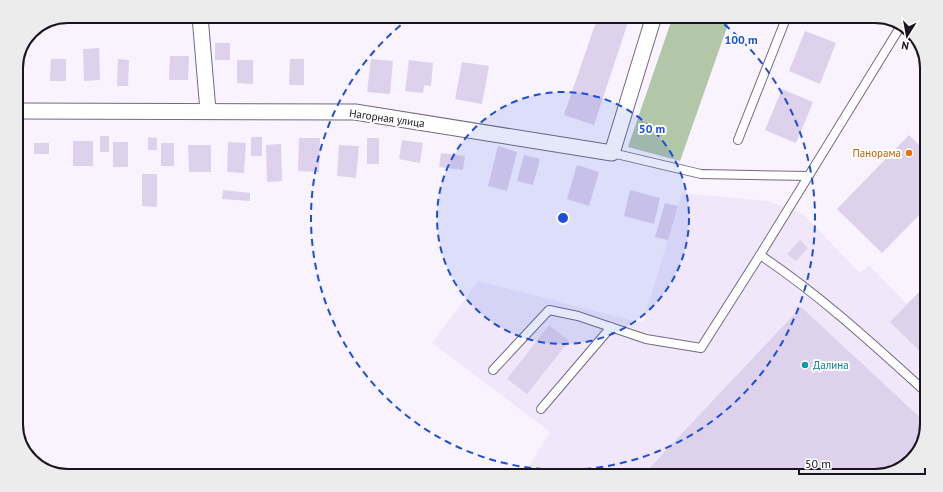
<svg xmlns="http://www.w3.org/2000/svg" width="943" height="492" viewBox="0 0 943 492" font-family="'PT Sans',sans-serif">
	<rect width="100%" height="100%" fill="#f8f3fe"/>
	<polygon fill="#f0e7fb" points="682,193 768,201 803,214 860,273 869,265 907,304 927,284 927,424 922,447 904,467 876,476 523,476 550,432 432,343 478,281 643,323"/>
	<polygon fill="#b1c7a8" points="673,16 731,16 680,161 628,147"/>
	<g fill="#ded1eb">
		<polygon points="598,16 630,16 594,125 564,115"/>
		<polygon points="805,31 836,43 820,84 789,71"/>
		<rect x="215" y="43" width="15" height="17"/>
		<polygon points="99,48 100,80 84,81 83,49"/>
		<polygon points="170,56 189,56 188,80 169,80"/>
		<polygon points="51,59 66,59 66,81 50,81"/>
		<polygon points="118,59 129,60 128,86 117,86"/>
		<polygon points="290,59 304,59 304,85 289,85"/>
		<polygon points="371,59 393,61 390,94 367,92"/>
		<polygon points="237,60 253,60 253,84 237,83"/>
		<polygon points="409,60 433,63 431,86 424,85 423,93 405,91"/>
		<polygon points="462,62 489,66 482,104 455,99"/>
		<polygon points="782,89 813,102 796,143 765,130"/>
		<polygon points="909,135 927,153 927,207 882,253 837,209"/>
		<rect x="100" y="136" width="9" height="16"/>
		<polygon points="148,137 157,138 157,150 148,150"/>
		<rect x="251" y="137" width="11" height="19"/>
		<polygon points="299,138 320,138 319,172 298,171"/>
		<rect x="367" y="138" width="12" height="26"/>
		<polygon points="16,140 21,140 20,169 16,169"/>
		<polygon points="402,140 423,143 420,163 399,159"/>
		<rect x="73" y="141" width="20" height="25"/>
		<rect x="113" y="142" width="15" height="25"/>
		<polygon points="228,142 246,143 244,173 227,172"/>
		<rect x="34" y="143" width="15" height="11"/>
		<rect x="161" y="143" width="13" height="23"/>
		<polygon points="281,144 282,181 267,182 266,145"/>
		<polygon points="188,145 211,145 211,172 189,172"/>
		<polygon points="339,145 359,146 356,178 337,176"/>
		<polygon points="498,146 517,152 507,191 488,186"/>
		<polygon points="441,153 465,156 463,170 439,167"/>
		<polygon points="524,155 540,159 533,185 517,181"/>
		<polygon points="577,165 599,172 589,206 567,199"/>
		<polygon points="142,174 157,174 157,207 142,206"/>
		<polygon points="223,190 250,193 250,201 222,199"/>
		<polygon points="630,190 660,198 654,224 624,216"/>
		<polygon points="665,203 678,206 668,240 655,237"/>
		<polygon points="800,240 808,248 796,261 787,254"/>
		<polygon points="927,284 927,358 890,322"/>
		<polygon points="801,307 927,424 922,447 904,467 876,476 642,476"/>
		<polygon points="549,325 569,341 527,394 507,379"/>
	</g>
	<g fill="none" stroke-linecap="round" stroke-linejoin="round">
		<defs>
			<g id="lane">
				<polyline points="738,140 787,16"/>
				<polyline points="612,153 701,174 809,176"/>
				<path d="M760,255C820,295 874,345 927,393"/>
				<polyline points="493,370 549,310 578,316 646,339 701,348 760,255 902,24"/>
				<polyline points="541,409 611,327"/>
			</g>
			<g id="street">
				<polyline points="200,16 208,111"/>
				<polyline points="16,111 355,112 612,153 654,16"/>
			</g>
		</defs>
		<use href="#lane" stroke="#746980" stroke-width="10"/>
		<use href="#street" stroke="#746980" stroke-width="17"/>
		<use href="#lane" stroke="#fff" stroke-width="8"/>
		<use href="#street" stroke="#fff" stroke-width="15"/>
	</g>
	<circle cx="563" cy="218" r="126" fill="#1d4ed8" fill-opacity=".12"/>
	<g fill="none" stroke="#1d4ed8" stroke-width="2" stroke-dasharray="7 5">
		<circle cx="563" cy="218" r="126"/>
		<path d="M715 17A252 252 0 1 1 411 17"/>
	</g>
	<circle fill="#e8710a" stroke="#fff" stroke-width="1.5" cx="909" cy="153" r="4"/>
	<circle fill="#0f9aa8" stroke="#fff" stroke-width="1.5" cx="805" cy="365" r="4"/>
	<g text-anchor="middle" stroke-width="4" stroke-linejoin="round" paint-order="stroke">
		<g font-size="11" fill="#19141d" stroke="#fff">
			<text transform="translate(387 118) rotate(8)" y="4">Нагорная улица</text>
		</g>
		<g font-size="11" fill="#c56008" stroke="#fff" text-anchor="end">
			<text x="901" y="157">Панорама</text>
		</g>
		<g font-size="11" fill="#0d838f" stroke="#fff" text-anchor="start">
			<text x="813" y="369">Далина</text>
		</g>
	</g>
	<path d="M0 0H943V492H0ZM68 23H875A45 45 0 0 1 920 68V424A45 45 0 0 1 875 469H68A45 45 0 0 1 23 424V68A45 45 0 0 1 68 23Z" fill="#edeced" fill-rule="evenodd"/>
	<path fill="none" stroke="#19141d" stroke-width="2" d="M68 23H875A45 45 0 0 1 920 68V424A45 45 0 0 1 875 469H68A45 45 0 0 1 23 424V68A45 45 0 0 1 68 23Z"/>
	<circle cx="563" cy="218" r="6" fill="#1d4ed8" stroke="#fff" stroke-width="2"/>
	<g font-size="12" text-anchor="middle" font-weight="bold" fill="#1d4ed8" stroke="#fff" stroke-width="4" stroke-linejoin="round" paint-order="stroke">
		<text x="741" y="44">100 m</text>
		<text x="652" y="133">50 m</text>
	</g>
	<g transform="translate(907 36) rotate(191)" stroke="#ffffff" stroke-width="3" paint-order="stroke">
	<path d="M0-3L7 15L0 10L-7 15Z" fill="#19141d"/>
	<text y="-6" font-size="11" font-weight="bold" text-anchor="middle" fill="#19141d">N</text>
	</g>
	<path d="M799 468v6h126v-6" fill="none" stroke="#19141d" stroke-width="2"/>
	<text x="805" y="468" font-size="12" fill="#19141d" stroke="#ffffff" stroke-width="3" paint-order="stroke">50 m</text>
</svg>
